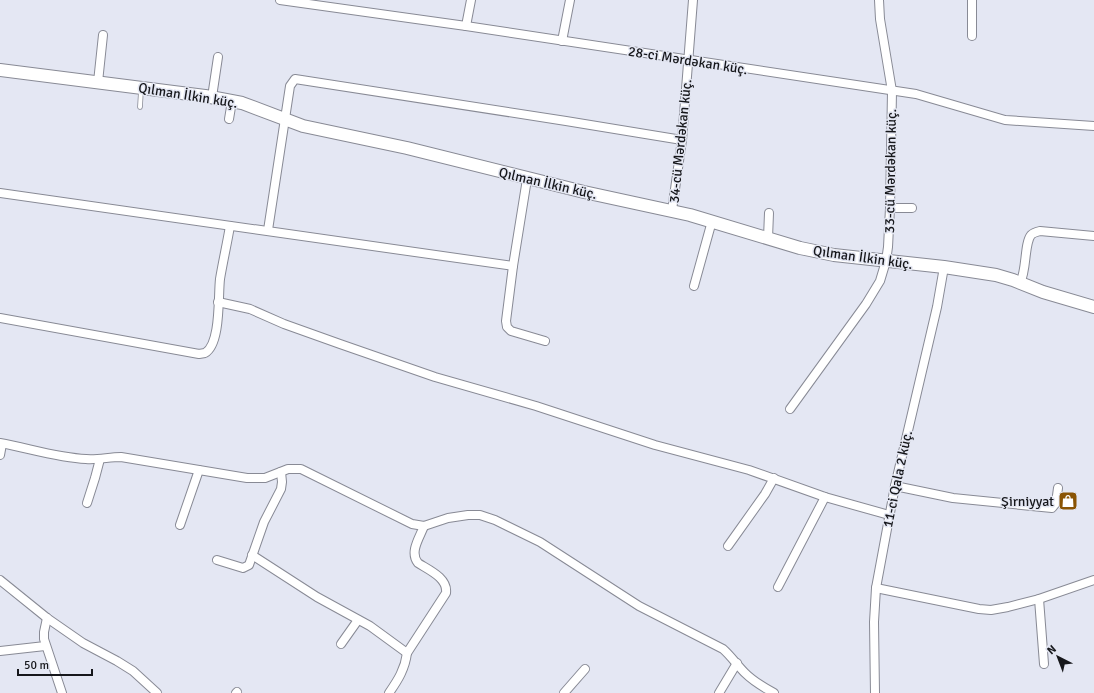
<svg xmlns="http://www.w3.org/2000/svg" width="1094" height="693" viewBox="0 0 1094 693" font-family="Signika,sans-serif">
	<rect width="100%" height="100%" fill="#e4e7f3"/>
	<g fill="none" stroke-linecap="round" stroke-linejoin="round">
		<defs>
			<polyline id="lane" points="140,107 141,90"/>
			<g id="street">
				<polyline points="280,0 466,26 916,94 1005,120 1094,126"/>
				<polyline points="466,26 471,0"/>
				<polyline points="972,36 972,0"/>
				<polyline points="562,41 570,0"/>
				<polyline points="98,82 103,35"/>
				<polyline points="212,97 218,57"/>
				<polyline points="229,119 232,101"/>
				<polyline points="527,179 513,266 506,321 507,327 511,331 545,341"/>
				<polyline points="0,193 513,266"/>
				<polyline points="890,208 912,208"/>
				<polyline points="672,210 682,140 693,0"/>
				<polyline points="268,230 290,86 295,79 566,121 682,140"/>
				<polyline points="768,238 769,213"/>
				<path d="M1020,283C1027,270 1024,244 1031,235C1033,233 1036,232 1040,231L1094,236"/>
				<polyline points="694,286 712,221"/>
				<polyline points="218,302 250,309 284,324 340,344 435,377 536,406 655,445 749,470 825,497 889,515"/>
				<path d="M0,318L199,354L205,353C221,344 218,296 220,279C223,261 227,244 230,226"/>
				<polyline points="790,409 866,304 880,281 886,261 888,247 890,208 892,91 880,19 879,0"/>
				<path d="M0,443C28,448 58,458 86,459C98,460 109,457 121,457L247,478H265L288,469H301L412,524L424,526L448,518L468,515H480L495,520L540,542L639,606L723,649C731,656 737,665 745,673C753,681 763,687 774,693"/>
				<polyline points="0,455 2,444"/>
				<polyline points="895,486 953,498 1052,508 1056,503 1058,488"/>
				<polyline points="87,503 95,478 100,459"/>
				<polyline points="180,525 199,470"/>
				<polyline points="728,546 765,494 774,478"/>
				<polyline points="252,555 317,597 370,626 407,653"/>
				<polyline points="217,560 243,568 249,565 264,522 281,489 282,482 281,472"/>
				<polyline points="0,580 47,618 83,643 117,661 133,671 157,693"/>
				<polyline points="778,587 825,497"/>
				<polyline points="876,588 979,609 991,610 1008,607 1039,599 1094,580"/>
				<polyline points="1039,599 1044,664"/>
				<polyline points="47,618 44,632 44,639 62,693"/>
				<polyline points="341,644 358,620"/>
				<polyline points="0,651 45,646"/>
				<polyline points="236,693 237,692"/>
				<path d="M389,693C398,680 405,669 407,653L446,593C448,578 429,570 418,563C409,552 420,537 424,526"/>
				<polyline points="564,693 585,669"/>
				<polyline points="719,693 737,663"/>
				<polyline points="875,693 874,622 876,588 895,486 937,307 944,267"/>
			</g>
			<polyline id="secondary" points="0,70 205,96 242,103 303,126 407,148 584,192 690,215 800,248 834,255 944,267 996,275 1013,280 1043,292 1094,307"/>
		</defs>
		<use href="#lane" stroke="#888a95" stroke-width="5.5"/>
		<use href="#street" stroke="#888a95" stroke-width="10"/>
		<use href="#secondary" stroke="#888a95" stroke-width="14"/>
		<use href="#lane" stroke="#fff" stroke-width="4"/>
		<use href="#street" stroke="#fff" stroke-width="8"/>
		<use href="#secondary" stroke="#fff" stroke-width="12"/>
	</g>
	<defs>
		<symbol id="shop-square" viewBox="-11 -11 22 22"><rect x="-9" y="-9" width="18" height="18" rx="4" fill="#8a5404" stroke="#e4e7f3"/><path d="M-5-2.5h2.3a2.7 3.5 0 0 1 5.4 0H5L5.5 6h-11ZM-1.5-2.5h3a1.5 2.3 0 0 0-3 0Z" fill="#fff"/></symbol>
	</defs>
	<g fill-rule="evenodd">
		<use href="#shop-square" x="1057" y="490" width="22" height="22"/>
	</g>
	<g text-anchor="middle" stroke-width="3" stroke-linejoin="round" paint-order="stroke">
		<g font-size="14" fill="#16171b" stroke="#e4e7f3">
			<text transform="translate(688 60) rotate(9)" y="5">28-ci Mərdəkan küç.</text>
			<text transform="translate(188 95) rotate(9)" y="5">Qılman İlkin küç.</text>
			<text transform="translate(680 141) rotate(-84)" y="5">34-cü Mərdəkan küç.</text>
			<text transform="translate(890 171) rotate(-89)" y="5">33-cü Mərdəkan küç.</text>
			<text transform="translate(548 183) rotate(13)" y="5">Qılman İlkin küç.</text>
			<text transform="translate(863 257) rotate(8)" y="5">Qılman İlkin küç.</text>
			<text transform="translate(897 479) rotate(-78)" y="5">11-ci Qala 2 küç.</text>
		</g>
		<g font-size="14" fill="#16171b" stroke="#e4e7f3" text-anchor="end">
			<text x="1054" y="506">Şirniyyat</text>
		</g>
	</g>
	<g transform="translate(1058 657) rotate(318)" stroke="#e4e7f3" stroke-width="3" paint-order="stroke">
	<path d="M0-3L7 15L0 10L-7 15Z" fill="#16171b"/>
	<text y="-6" font-size="11" font-weight="bold" text-anchor="middle" fill="#16171b">N</text>
	</g>
	<path d="M18 669v6h74v-6" fill="none" stroke="#16171b" stroke-width="2"/>
	<text x="24" y="669" font-size="12" fill="#16171b" stroke="#e4e7f3" stroke-width="3" paint-order="stroke">50 m</text>
</svg>
